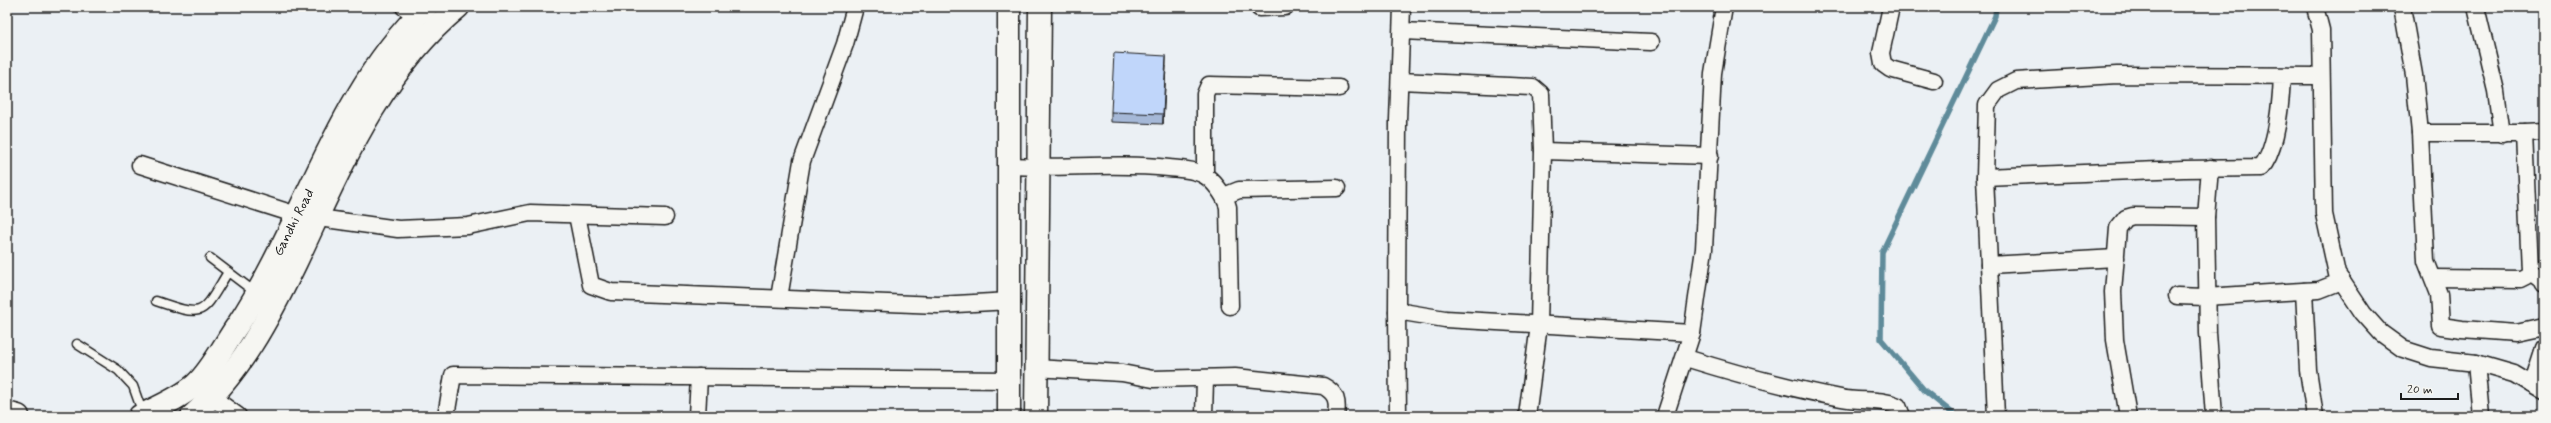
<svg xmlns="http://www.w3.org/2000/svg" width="2551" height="423" viewBox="0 0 2551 423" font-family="Mynerve,sans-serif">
	<rect width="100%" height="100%" fill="#ebf0f4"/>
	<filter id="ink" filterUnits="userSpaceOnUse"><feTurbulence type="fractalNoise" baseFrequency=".025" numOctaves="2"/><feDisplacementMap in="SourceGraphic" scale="8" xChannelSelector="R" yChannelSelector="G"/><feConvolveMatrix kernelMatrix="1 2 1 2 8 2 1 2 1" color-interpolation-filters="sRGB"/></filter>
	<g filter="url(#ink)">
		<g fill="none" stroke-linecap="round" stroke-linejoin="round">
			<polyline stroke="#5f8b9a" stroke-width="5.5" points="1956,416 1925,391 1881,339 1882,252 1995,16 1996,7"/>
			<defs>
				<g id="lane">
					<polyline points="210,258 256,293"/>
					<path d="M156,301C206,318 201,316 228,272"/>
					<polyline points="77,344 118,370 133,386 143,414"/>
				</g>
				<g id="street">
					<polyline points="404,7 417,15"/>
					<polyline points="1402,7 1398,120 1397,311 1445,319 1692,333"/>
					<polyline points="1891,7 1881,53 1883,64 1890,69 1934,81"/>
					<polyline points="2315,7 2321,30 2324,214 2337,274 2363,313 2381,333 2403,349 2431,358 2476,363 2514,374 2544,392"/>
					<polyline points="2402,7 2414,75 2420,133 2426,261 2439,294 2441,326 2462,329 2516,333 2544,327"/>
					<polyline points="2476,7 2496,91 2502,134"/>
					<polyline points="1259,8 1285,7"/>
					<polyline points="1402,31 1651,42"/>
					<path d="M2282,76C2281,100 2277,150 2261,168L2184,169L1985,177L1987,105L1998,90L2016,81L2117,75L2321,76"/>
					<polyline points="1400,81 1533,87 1541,94 1543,151 1539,325 1527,416"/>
					<polyline points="2420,133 2524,133 2530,271 2527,276 2521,279 2434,278"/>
					<polyline points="2524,133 2544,132"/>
					<polyline points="1543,151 1710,156"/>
					<polyline points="140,165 297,215 398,229 468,226 530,213 665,217"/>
					<path d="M1010,166C1063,169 1116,162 1169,168C1180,169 1192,169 1202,174C1213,179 1225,196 1228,207L1230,306"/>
					<polyline points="2210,168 2206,217 2208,333 2214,416"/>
					<polyline points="1205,175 1205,94 1209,85 1339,88"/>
					<polyline points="1985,177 1996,416"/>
					<polyline points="1224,196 1239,190 1337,188"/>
					<polyline points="577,215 591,285 611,292 938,305 1010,301"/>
					<polyline points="1989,265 2116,258"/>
					<polyline points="2530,271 2541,279 2544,285"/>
					<polyline points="2304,291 2308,370 2315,416"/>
					<polyline points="2177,296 2205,297 2319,290 2342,281"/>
					<polyline points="779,298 802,161 845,44 855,7"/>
					<polyline points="1397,311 1398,416"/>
					<path d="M1686,358C1737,374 1788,388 1841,398C1860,402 1880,398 1898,406L1902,416"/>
					<polyline points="2476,363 2481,416"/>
					<path d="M1035,368L1122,373L1153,379L1235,377L1323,386C1337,393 1338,402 1336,416"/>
					<polyline points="2532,385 2544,348"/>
					<polyline points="213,398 238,416"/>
					<polyline points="446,416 453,375 1010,380"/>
					<polyline points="697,416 699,377"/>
					<polyline points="1204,416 1205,379"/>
					<polyline points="1665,416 1692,333 1704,249 1713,73 1724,7"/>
					<polyline points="2128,416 2115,340 2113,292 2118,228 2126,218 2133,216 2206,217"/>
				</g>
				<g id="secondary">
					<polyline points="1009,7 1009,416"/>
					<polyline points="7,413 18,416"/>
					<path d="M140,416C158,407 180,398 195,385C211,371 225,343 237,326C305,223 335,95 426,7"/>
					<path d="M192,416C239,375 269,318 296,262C339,172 379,72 458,7"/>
					<polyline points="1036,416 1040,7"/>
				</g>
			</defs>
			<use href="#lane" stroke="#1c1c1c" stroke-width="11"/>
			<use href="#street" stroke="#1c1c1c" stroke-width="19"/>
			<use href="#secondary" stroke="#1c1c1c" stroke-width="25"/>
			<use href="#lane" stroke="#f6f6f2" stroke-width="8"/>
			<use href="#street" stroke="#f6f6f2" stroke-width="16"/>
			<use href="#secondary" stroke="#f6f6f2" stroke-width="22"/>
		</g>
		<polygon fill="#a5b8d7" stroke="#1c1c1c" points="1166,66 1163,124 1111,122 1111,112"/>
		<polygon fill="#8696af" stroke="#1c1c1c" points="1166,56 1166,66 1163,124 1163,114"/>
		<polygon fill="#c0d6fa" stroke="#1c1c1c" points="1114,53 1166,56 1163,114 1111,112"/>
	</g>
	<g text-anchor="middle" stroke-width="3" stroke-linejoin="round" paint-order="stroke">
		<g font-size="14" fill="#1c1c1c" stroke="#f6f6f2">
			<text transform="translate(293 222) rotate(-63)" y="5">Gandhi Road</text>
		</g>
	</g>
	<rect width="2551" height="423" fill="none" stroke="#f6f6f2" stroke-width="24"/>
	<rect x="12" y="12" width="2527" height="399" fill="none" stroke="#1c1c1c" stroke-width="1.5" filter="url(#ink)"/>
	<path d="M2401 393v6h57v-6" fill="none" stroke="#1c1c1c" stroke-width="2"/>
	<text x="2407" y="393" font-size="12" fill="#1c1c1c" stroke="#f6f6f2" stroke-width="3" paint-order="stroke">20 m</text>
</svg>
